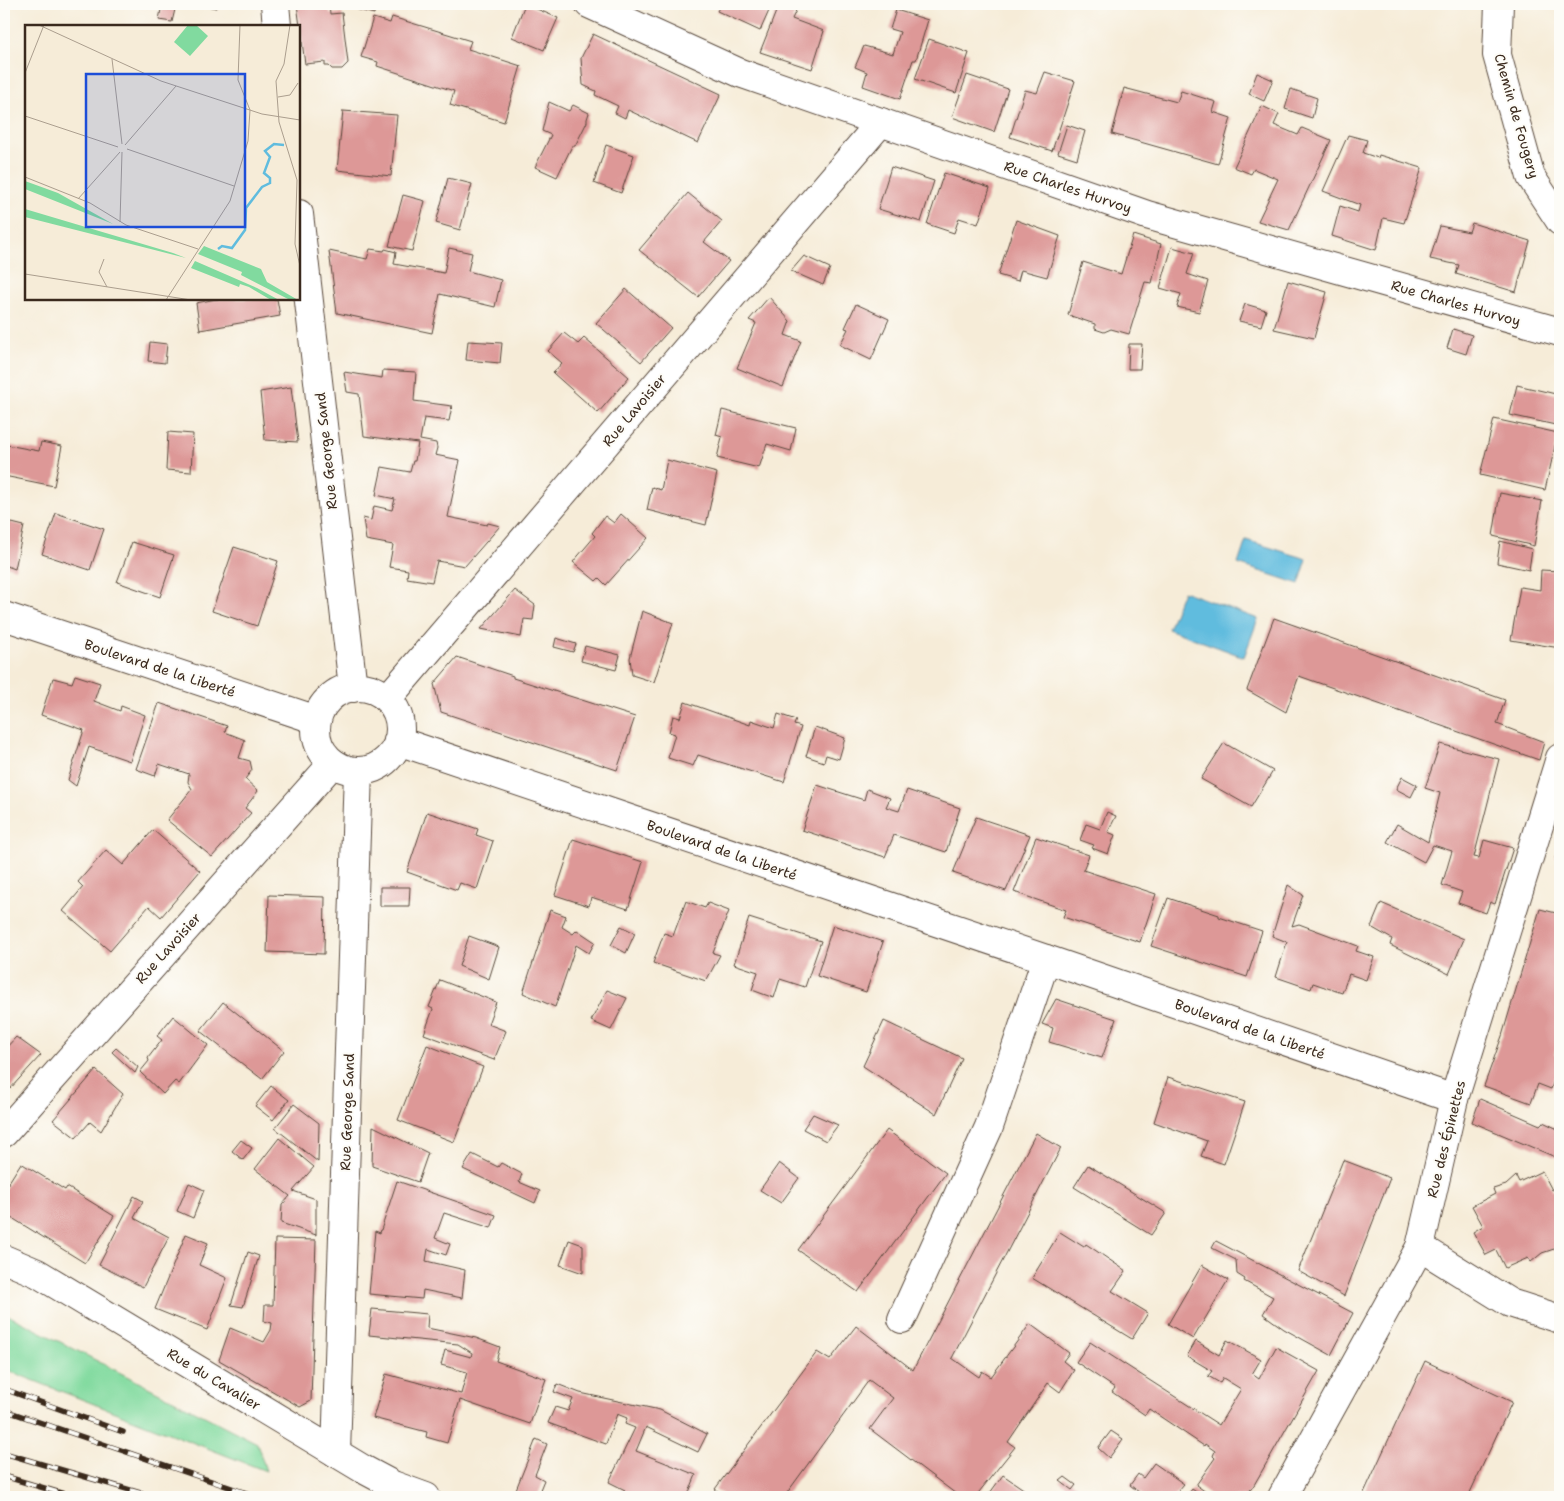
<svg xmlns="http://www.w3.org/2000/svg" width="1564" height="1501" viewBox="0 0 1564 1501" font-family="'Shantell Sans',sans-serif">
	<rect width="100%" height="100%" fill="#fdfcf7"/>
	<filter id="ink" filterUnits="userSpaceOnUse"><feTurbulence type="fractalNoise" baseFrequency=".02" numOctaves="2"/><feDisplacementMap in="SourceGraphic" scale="10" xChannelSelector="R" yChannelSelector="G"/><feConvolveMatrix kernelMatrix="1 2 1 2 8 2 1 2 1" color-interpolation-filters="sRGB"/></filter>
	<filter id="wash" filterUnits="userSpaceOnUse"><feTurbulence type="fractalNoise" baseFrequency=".0096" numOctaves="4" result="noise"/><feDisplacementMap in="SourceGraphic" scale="20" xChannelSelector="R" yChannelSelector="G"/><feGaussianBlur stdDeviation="1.12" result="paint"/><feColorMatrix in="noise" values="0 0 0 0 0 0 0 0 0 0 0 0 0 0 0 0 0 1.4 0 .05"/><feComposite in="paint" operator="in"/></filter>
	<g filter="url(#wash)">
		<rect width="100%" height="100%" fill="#f6ecd8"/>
		<polygon fill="#81da9f" stroke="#5e825e" points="4,1313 257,1443 266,1471 4,1369"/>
		<g fill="#60bcde" stroke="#4e737e">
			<polygon points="1246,540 1307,559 1299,584 1238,564"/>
			<polygon points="1183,591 1258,619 1244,657 1168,629"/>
		</g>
		<g id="blocks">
			<g fill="#dd9897">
				<polygon points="162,4 176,5 172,22 159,20"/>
				<polygon points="197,4 217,4 216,8"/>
				<polygon points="297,4 329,4 330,14 342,13 348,63 342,69 332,69 329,66 325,66 325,62 305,64"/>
				<polygon points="350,4 375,4 374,14 355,9"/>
				<polygon points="525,4 558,18 544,50 512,37"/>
				<polygon points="721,4 772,4 760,31 717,11"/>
				<polygon points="779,4 799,4 792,19 824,31 812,69 760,52"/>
				<polygon points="896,10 928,20 916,60 913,60 900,99 863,86 867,72 855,67 864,46 893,54 900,32 890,29"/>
				<polygon points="392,17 471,41 468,49 521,66 504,122 450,105 454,91 377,66 378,62 361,57 373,18 390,23"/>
				<polygon points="593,34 721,94 698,143 628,110 625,118 615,113 618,106 595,95 596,91 583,85 581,58"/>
				<polygon points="929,39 969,53 956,93 915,79"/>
				<polygon points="1045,72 1075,81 1052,151 1010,137 1025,90 1037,93"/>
				<polygon points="1257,73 1273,80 1264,101 1249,94"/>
				<polygon points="967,75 1008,89 994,132 952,117"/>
				<polygon points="1124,88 1177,102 1181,91 1216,102 1213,112 1231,118 1218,164 1112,134"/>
				<polygon points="1291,89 1317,98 1312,118 1285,109"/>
				<polygon points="549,102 569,111 573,105 589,113 587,119 587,122 575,146 572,146 557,177 535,167 551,135 542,131"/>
				<polygon points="1262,106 1279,114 1274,125 1298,135 1302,128 1331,140 1289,230 1258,221 1278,179 1254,169 1251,174 1234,167"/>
				<polygon points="343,111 397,115 391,176 337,170"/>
				<polygon points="1067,125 1085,131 1077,159 1058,153"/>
				<polygon points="1348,135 1367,140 1363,153 1378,158 1379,155 1422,168 1404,223 1383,218 1376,250 1332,236 1340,206 1358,212 1360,205 1323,191"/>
				<polygon points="606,145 634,155 621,193 594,183"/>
				<polygon points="891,167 934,181 921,222 878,209"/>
				<polygon points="944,173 990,188 978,224 959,218 954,233 927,224"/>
				<polygon points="448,178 472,184 460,230 436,223"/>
				<polygon points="688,193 722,221 704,242 729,261 698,297 639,250"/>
				<polygon points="403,195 425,201 412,251 389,246"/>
				<polygon points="1016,220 1060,236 1047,277 1021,270 1018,281 998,275"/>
				<polygon points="1472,223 1530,241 1516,292 1456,274 1459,265 1430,259 1440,226 1469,232"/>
				<polygon points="1133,235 1161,244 1152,283 1145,282 1129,334 1111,329 1104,332 1095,329 1095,324 1068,315 1083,262 1121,274"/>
				<polygon points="1172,247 1194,253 1187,274 1208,281 1199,312 1177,307 1181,294 1160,288"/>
				<polygon points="449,248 472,253 468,271 501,280 495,307 440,294 432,333 337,313 329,251 367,259 370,249 384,251 385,249 396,252 394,264 444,273"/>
				<polygon points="804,256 830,268 823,285 791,271"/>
				<polygon points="1288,281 1327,292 1314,338 1274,329"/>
				<polygon points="626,289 671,328 641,362 596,323"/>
				<polygon points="769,297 790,321 785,335 801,341 783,387 737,368 756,323 749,320"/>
				<polygon points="216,299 277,299 280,316 200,330 196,303"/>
				<polygon points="856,304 889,319 871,360 840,345 848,329 845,328"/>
				<polygon points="1245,304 1266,310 1261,326 1239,321"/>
				<polygon points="1453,329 1472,335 1466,354 1447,348"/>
				<polygon points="564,333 578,344 584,338 629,377 598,413 553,373 562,363 548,351"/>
				<polygon points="468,341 502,343 500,363 466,360"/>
				<polygon points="150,342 167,344 165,363 148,361"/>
				<polygon points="1129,344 1142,344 1140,369 1128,369"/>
				<polygon points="383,370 416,372 414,401 452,406 449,421 424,418 420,440 436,443 437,448 435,455 460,460 448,517 487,525 488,523 500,526 465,566 437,561 432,582 407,578 408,570 389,567 393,545 366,540 363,518 371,520 374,506 392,510 395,499 376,495 382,467 410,472 413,461 415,461 418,443 364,436 359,394 347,392 344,372 382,378"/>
				<polygon points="1517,385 1560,395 1560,426 1510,415"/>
				<polygon points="291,387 298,442 265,440 260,392"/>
				<polygon points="722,410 796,428 791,451 767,444 759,468 717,458 722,437 716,435"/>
				<polygon points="1494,419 1558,433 1545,490 1480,475"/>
				<polygon points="168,432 193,434 191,472 166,470"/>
				<polygon points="41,442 62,446 54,486 4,476 4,460 7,445 39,451"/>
				<polygon points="667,460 717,473 706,525 647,510 652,487 661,490"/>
				<polygon points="1500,493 1542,501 1534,546 1493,536"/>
				<polygon points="56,513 104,529 90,570 42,554"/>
				<polygon points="621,514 648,538 606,585 599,578 596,581 573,562 595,536 592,533 605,516 614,523"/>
				<polygon points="4,521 24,526 15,569 4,565"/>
				<polygon points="1500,541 1532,549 1529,570 1497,563"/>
				<polygon points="132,542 174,555 160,597 117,582"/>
				<polygon points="234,547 278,561 257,626 212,611"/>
				<polygon points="1541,570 1560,571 1560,648 1511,640 1520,587 1540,590"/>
				<polygon points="515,590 535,605 533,620 524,619 521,637 481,629"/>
				<polygon points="642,611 673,623 654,682 632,675 630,658"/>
				<polygon points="1274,618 1505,700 1497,724 1544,742 1539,760 1299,676 1286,712 1247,690"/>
				<polygon points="556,638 576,644 573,652 554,647"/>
				<polygon points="585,646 620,655 616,670 581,661"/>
				<polygon points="457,657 513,676 513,678 635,717 617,770 441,712 434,684"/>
				<polygon points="75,675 100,683 94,701 120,711 121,706 145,715 130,761 89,747 76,786 68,780 84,730 41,715 53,678 72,683"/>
				<polygon points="685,702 750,725 751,720 774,728 778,714 796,720 794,725 801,727 784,782 698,755 693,766 668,758 675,734 669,732 673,716 680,718"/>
				<polygon points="159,703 227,726 225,732 245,740 239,758 250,761 252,770 245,779 258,791 245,808 251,813 212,857 167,820 192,789 188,782 189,774 159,764 155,776 136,769"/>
				<polygon points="815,727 845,738 839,759 826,755 824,762 806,756"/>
				<polygon points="1224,743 1273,771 1251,807 1201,779"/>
				<polygon points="1440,744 1499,759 1474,857 1479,858 1484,840 1513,848 1495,904 1490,902 1486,913 1458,903 1462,892 1442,885 1452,851 1433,845 1424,862 1387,842 1397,824 1428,842 1440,793 1425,788"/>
				<polygon points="1402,777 1417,785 1411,797 1396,789"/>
				<polygon points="817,785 864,800 867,789 890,798 886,807 899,811 907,790 960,808 946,852 894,835 885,857 802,830"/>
				<polygon points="427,812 478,829 476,835 493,841 477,889 460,883 457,890 407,872"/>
				<polygon points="1107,812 1116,816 1108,832 1115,835 1108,854 1092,848 1094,845 1080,840 1086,824 1100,829"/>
				<polygon points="976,817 1030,835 1006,891 953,873"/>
				<polygon points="153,830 200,871 161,917 149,906 110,951 63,911 83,887 78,882 106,850 123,865"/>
				<polygon points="1036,837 1089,855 1083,870 1156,894 1140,942 1063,917 1066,910 1014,892"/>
				<polygon points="573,839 643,862 628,909 591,897 589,906 555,895"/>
				<polygon points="1560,843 1560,859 1555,858"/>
				<polygon points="1288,885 1303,895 1292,926 1299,924 1358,946 1356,951 1374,957 1366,980 1349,974 1342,993 1313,983 1311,989 1276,977 1287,942 1272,936"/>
				<polygon points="380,887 410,887 409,906 380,906"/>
				<polygon points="269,895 325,897 324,954 267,952"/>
				<polygon points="1168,898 1219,915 1219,917 1262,931 1247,977 1151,946"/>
				<polygon points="686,901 705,908 708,903 729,911 713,953 720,955 706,981 653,963 664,933 673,936"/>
				<polygon points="1381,903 1464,939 1449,974 1390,945 1392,939 1371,927"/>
				<polygon points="1540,909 1560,914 1560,1036 1554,1054 1560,1056 1560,1064 1551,1089 1538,1084 1531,1103 1484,1086 1502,1036"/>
				<polygon points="550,910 566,916 562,927 573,934 577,930 595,942 589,953 576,945 555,1007 523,993"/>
				<polygon points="749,918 821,941 805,987 780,979 774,998 752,990 758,972 734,964"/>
				<polygon points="833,925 883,942 866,992 817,976"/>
				<polygon points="621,926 635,933 626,953 611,945"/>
				<polygon points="469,936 499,947 489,979 459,966"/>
				<polygon points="440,980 496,1002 488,1024 506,1031 494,1060 424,1034 433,1009 429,1007"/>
				<polygon points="607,990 627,998 611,1030 591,1021"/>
				<polygon points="1056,999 1116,1019 1102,1058 1049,1042 1053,1028 1042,1024"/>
				<polygon points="223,1002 284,1051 262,1079 200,1031"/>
				<polygon points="173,1016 208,1045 179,1084 175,1081 163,1094 140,1072 149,1061 148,1058 162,1040 157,1036"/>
				<polygon points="884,1021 962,1058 936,1114 863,1066"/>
				<polygon points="16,1037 41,1055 9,1090 4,1086 4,1050"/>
				<polygon points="427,1045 483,1067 454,1142 398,1120"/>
				<polygon points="116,1048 138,1067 135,1073 112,1052"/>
				<polygon points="96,1070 123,1094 101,1131 90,1122 76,1138 53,1120"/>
				<polygon points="1168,1077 1245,1102 1224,1164 1201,1156 1207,1141 1154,1122"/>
				<polygon points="271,1086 289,1100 273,1120 255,1106"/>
				<polygon points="1480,1099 1540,1125 1543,1122 1560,1130 1560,1159 1472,1122"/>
				<polygon points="294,1104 319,1123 318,1162 275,1128"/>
				<polygon points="813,1114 838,1125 826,1141 803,1129"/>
				<polygon points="373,1126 428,1153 418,1182 372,1166"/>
				<polygon points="887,1130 946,1173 858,1292 798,1250"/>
				<polygon points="1036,1133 1061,1148 952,1358 979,1377 982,1371 991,1377 1030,1324 1069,1353 1063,1361 1074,1370 1060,1392 1048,1383 1008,1442 1015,1447 975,1497 960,1497 870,1429 893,1398 869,1380 784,1497 726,1497 715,1489 817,1352 830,1360 856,1326 913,1370"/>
				<polygon points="279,1138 314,1167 293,1191 316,1199 316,1235 281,1223 282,1205 290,1196 255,1169"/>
				<polygon points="241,1140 252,1148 243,1160 232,1151"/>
				<polygon points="472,1154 498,1167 501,1163 522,1174 519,1182 540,1191 535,1203 463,1169"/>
				<polygon points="1343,1160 1390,1178 1344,1296 1298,1271"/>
				<polygon points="21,1163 65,1190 67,1187 114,1216 85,1263 4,1213 4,1190"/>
				<polygon points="779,1163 799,1178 781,1203 760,1190"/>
				<polygon points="1088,1165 1166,1213 1151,1235 1074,1187"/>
				<polygon points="1542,1171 1552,1190 1560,1186 1560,1247 1542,1253 1531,1262 1528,1258 1505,1268 1496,1250 1486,1255 1473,1232 1483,1226 1472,1206 1495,1194 1493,1189 1506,1185 1516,1176 1519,1182"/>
				<polygon points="397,1181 496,1215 491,1228 444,1213 435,1238 450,1244 446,1255 428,1249 426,1261 465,1270 462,1298 423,1290 422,1299 369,1294 375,1231 380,1233"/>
				<polygon points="189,1183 204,1190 193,1218 177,1211"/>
				<polygon points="134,1196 143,1201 134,1218 169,1237 143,1287 99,1265"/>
				<polygon points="1060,1232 1084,1247 1086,1244 1126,1271 1112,1291 1148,1313 1132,1339 1032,1278"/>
				<polygon points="186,1234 208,1243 199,1265 227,1278 207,1330 155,1309"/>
				<polygon points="275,1239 316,1240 311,1401 300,1407 219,1360 230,1328 264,1342 271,1330 272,1323 264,1321 265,1305 273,1305"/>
				<polygon points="569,1240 583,1245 583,1273 560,1265"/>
				<polygon points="1216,1241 1353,1313 1331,1355 1284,1329 1263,1314 1273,1297 1244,1281 1245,1279 1237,1274 1236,1260 1212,1248"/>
				<polygon points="248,1252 259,1256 243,1307 231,1305"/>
				<polygon points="1202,1265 1228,1280 1193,1339 1168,1324"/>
				<polygon points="372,1309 428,1314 427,1328 476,1338 500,1347 496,1361 546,1379 530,1424 460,1400 447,1443 426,1437 427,1432 373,1418 386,1374 461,1394 467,1372 441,1365 445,1350 471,1357 472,1353 458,1344 369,1335"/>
				<polygon points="1227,1340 1261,1359 1252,1374 1259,1379 1276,1347 1319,1371 1254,1485 1245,1497 1213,1497 1196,1485 1215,1458 1213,1456 1215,1451 1205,1444 1204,1446 1149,1409 1145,1415 1112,1392 1115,1388 1076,1362 1090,1342 1219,1425 1241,1389 1223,1378 1220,1383 1208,1376 1212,1371 1187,1356 1196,1341 1219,1355"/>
				<polygon points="1425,1361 1512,1402 1468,1497 1362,1497"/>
				<polygon points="557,1384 580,1393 660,1410 707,1434 698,1452 646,1427 636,1451 696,1475 687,1497 621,1497 625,1490 609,1482 635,1428 625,1424 627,1418 617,1414 606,1444 548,1423 555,1407 568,1411 573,1399 554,1392"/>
				<polygon points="1111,1431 1123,1439 1109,1458 1098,1448"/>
				<polygon points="536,1439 547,1444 535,1475 544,1480 537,1497 513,1497"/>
				<polygon points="1154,1463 1184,1484 1173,1497 1145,1497 1130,1485 1138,1474 1143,1478"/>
				<polygon points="1003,1475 1035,1497 987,1497"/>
				<polygon points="1065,1477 1076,1485 1072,1490 1060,1481"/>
				<polygon points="1192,1489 1203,1497 1186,1497"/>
			</g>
		</g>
	</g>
	<g filter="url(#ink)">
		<use href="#blocks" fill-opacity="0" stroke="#57473a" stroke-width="1"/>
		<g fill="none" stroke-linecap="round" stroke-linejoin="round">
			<defs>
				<g id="minor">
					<polyline points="275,4 277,26"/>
					<polyline points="589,4 740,73 1147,215 1560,332"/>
					<polyline points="1499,4 1497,55 1531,177 1560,221"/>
					<polyline points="299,214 353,688"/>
					<polyline points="4,616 317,720"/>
					<circle cx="358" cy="729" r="42"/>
					<polyline points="387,699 881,122"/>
					<polyline points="398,741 1046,959 1454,1099"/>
					<polyline points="4,1133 333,763"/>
					<polyline points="1420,1247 1510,1303 1560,1319"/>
					<polyline points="4,1259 37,1273 363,1469 393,1485 426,1497"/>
					<polyline points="902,1319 989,1127 1046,959"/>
					<polyline points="336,1453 358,771"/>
					<polyline points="1282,1497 1420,1247 1454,1099 1560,758"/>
				</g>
			</defs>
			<use href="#minor" stroke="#57473a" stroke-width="30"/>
			<use href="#minor" stroke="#fff" stroke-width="28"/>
			<defs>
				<g id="rail">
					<polyline points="4,1389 123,1432"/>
					<polyline points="4,1410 258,1497"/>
					<polyline points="4,1453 154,1497"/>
					<polyline points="4,1476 74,1497"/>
				</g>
			</defs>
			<use href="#rail" stroke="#3b2a1e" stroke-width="5.5"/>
			<use href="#rail" stroke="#fdfcf7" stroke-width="4" stroke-dasharray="11" stroke-linecap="butt"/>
		</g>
	</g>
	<g text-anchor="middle" stroke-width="4" stroke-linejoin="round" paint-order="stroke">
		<g font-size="14" fill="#3b2a1e" stroke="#fdfcf7">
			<text transform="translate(1517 116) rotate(74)" y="5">Chemin de Fougery</text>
			<text transform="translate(1068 187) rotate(19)" y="5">Rue Charles Hurvoy</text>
			<text transform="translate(1456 303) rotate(16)" y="5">Rue Charles Hurvoy</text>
			<text transform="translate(634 410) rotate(-50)" y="5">Rue Lavoisier</text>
			<text transform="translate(326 451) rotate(-96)" y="5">Rue George Sand</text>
			<text transform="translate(160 668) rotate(18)" y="5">Boulevard de la Liberté</text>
			<text transform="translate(722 850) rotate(19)" y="5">Boulevard de la Liberté</text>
			<text transform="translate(168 948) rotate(-48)" y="5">Rue Lavoisier</text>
			<text transform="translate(1250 1029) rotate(19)" y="5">Boulevard de la Liberté</text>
			<text transform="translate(347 1112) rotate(-88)" y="5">Rue George Sand</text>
			<text transform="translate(1446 1139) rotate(-76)" y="5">Rue des Épinettes</text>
			<text transform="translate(214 1379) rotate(31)" y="5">Rue du Cavalier</text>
		</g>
	</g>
	<g transform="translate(25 25)">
		<rect width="275" height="275" fill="#f6ecd8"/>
		<path d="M163,0H171L183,11L165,31L149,17ZM0,156L33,168L88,199L0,164ZM0,184L148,228L161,233L0,192ZM179,221L236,244L242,257L273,275H265L216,250L217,247L173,229ZM170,236L232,263L254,275H246L224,262L215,259L214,262L166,243Z" fill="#81da9f"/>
		<path fill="none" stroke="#60bcde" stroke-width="2.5" d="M193,224L197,221L207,223L220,205L221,183L237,162L245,158V153L239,148L245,132L240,126L249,119L259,120"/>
		<path fill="none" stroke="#ab9e8e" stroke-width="1" d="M14,0L136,56L237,89L275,95M265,0L259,39L251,56L254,97L272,155L270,219L275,241M87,34L97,119M0,48L19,0M253,72L265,70L273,58M0,91L93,122M100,120L151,61M102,124L209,161M0,152L65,178L101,200L173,224M53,174L95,127M95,197L97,127M79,234L74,247L82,262M0,249L166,275M141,275L205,176L223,116L225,85L213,55L215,0"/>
		<path fill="#1d4ed8" fill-opacity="0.15" stroke="#1d4ed8" stroke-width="2.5" d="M61,49H220V202H61Z"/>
		<rect width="275" height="275" fill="none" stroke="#3b2a1e" stroke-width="2.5"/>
	</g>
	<rect width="1564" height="1501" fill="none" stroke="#fdfcf7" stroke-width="20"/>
</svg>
